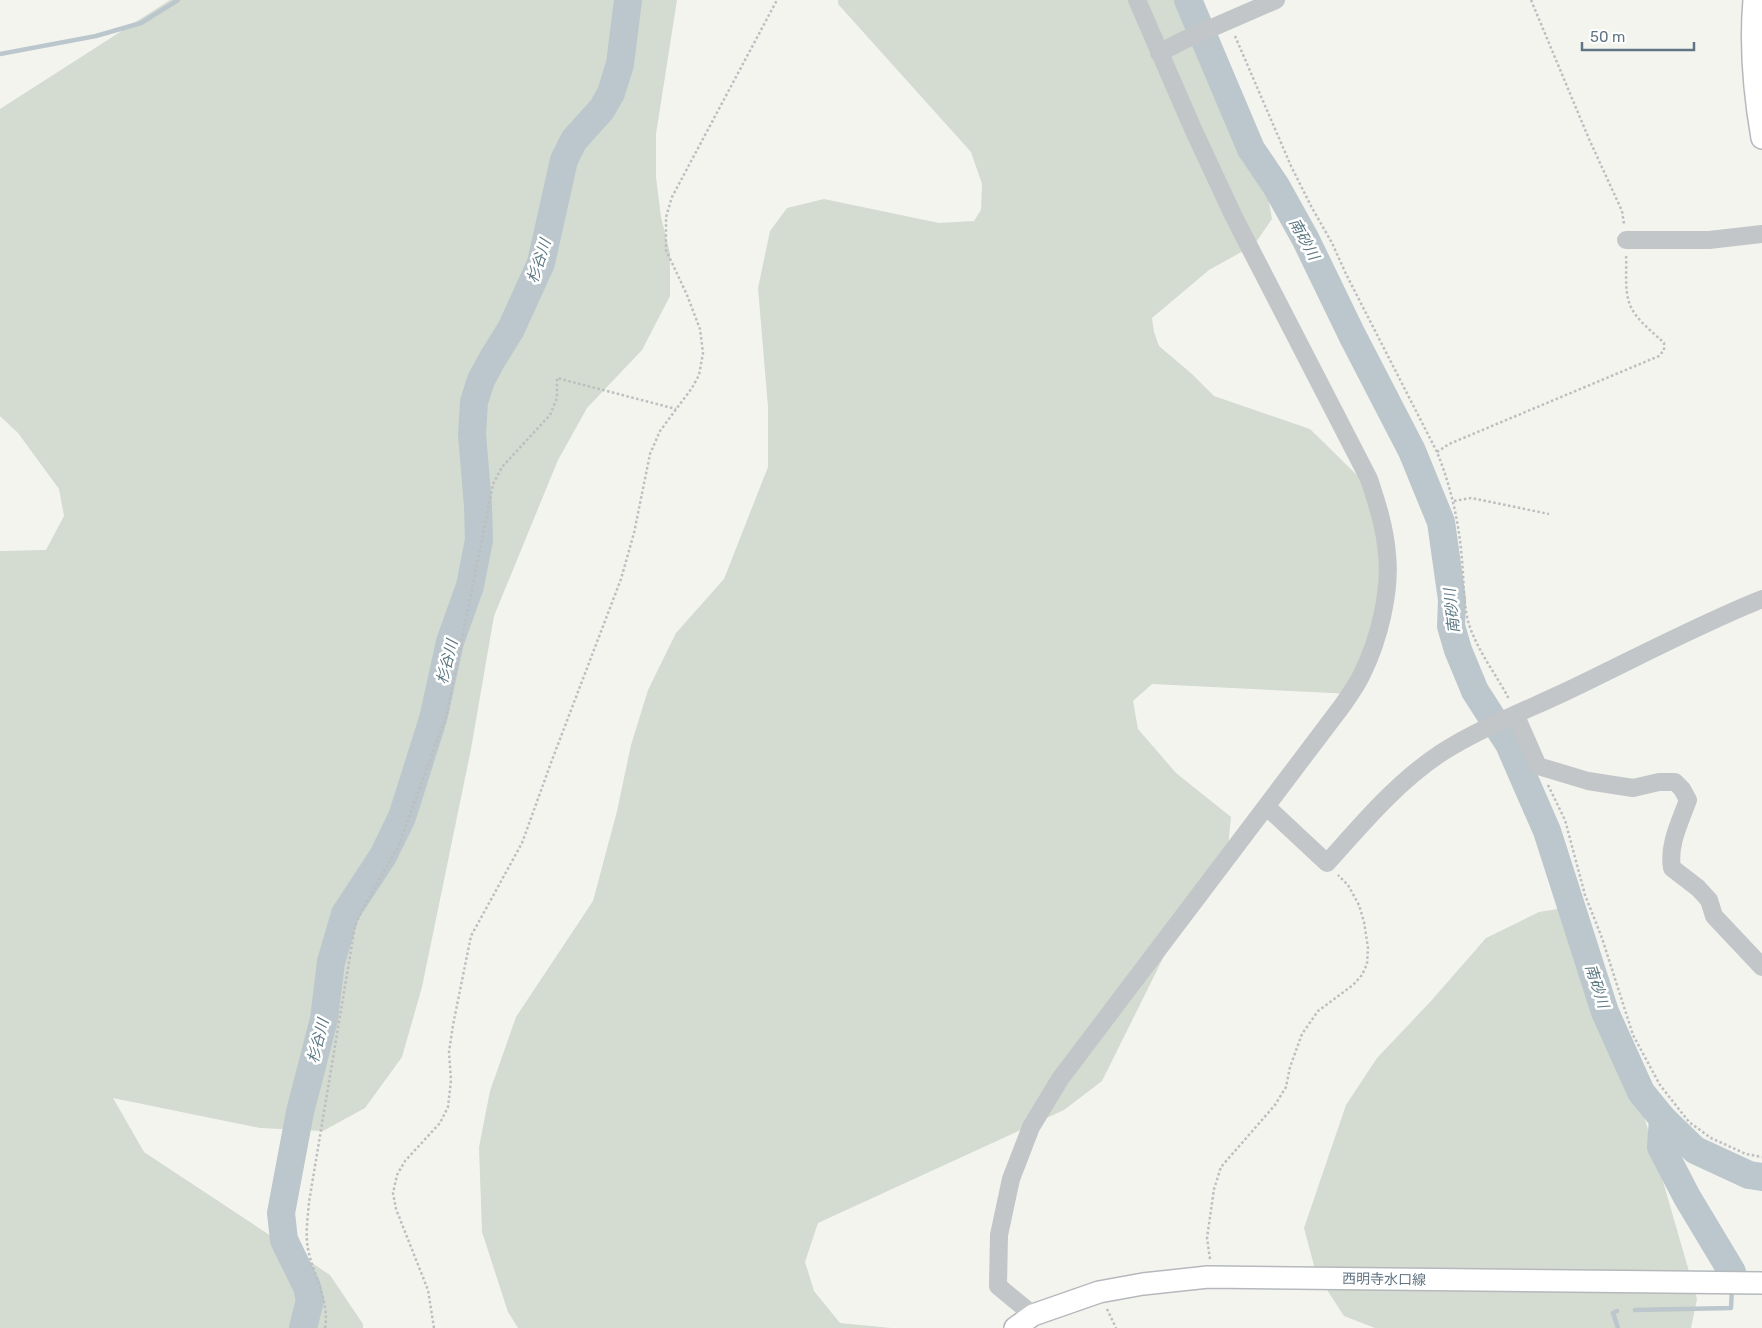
<svg xmlns="http://www.w3.org/2000/svg" width="1762" height="1328" viewBox="0 0 1762 1328" font-family="Rubik,'Noto Sans JP',sans-serif">
	<rect width="100%" height="100%" fill="#f4f4ef"/>
	<g fill="#d4dbd0">
		<polygon points="170,0 677,0 656,134 656,177 661,217 670,253 670,296 642,350 587,408 558,460 494,616 471,749 422,987 402,1057 365,1108 323,1131 260,1128 113,1098 144,1152 330,1275 363,1324 363,1328 0,1328 0,551 46,550 64,516 59,489 18,433 0,416 0,109"/>
		<polygon points="838,0 1185,0 1268,196 1272,219 1254,245 1209,270 1152,318 1154,332 1159,346 1192,374 1214,396 1310,429 1360,478 1384,530 1381,631 1352,694 1152,684 1133,701 1138,729 1176,773 1231,817 1227,858 1183,918 1102,1081 1064,1110 818,1223 805,1262 814,1291 840,1323 891,1328 518,1328 508,1312 482,1232 479,1147 490,1091 516,1017 593,901 617,811 631,745 648,690 676,633 724,579 768,467 768,407 758,288 770,231 787,208 824,199 939,223 974,221 981,210 982,184 971,152 838,4"/>
		<polygon points="1583,905 1697,1299 1691,1328 1375,1328 1344,1316 1316,1273 1304,1228 1346,1105 1377,1058 1431,1001 1486,938 1539,912"/>
	</g>
	<g fill="none" stroke-linecap="round" stroke-linejoin="round">
		<g stroke="#bbc7cc" stroke-width="4.5">
			<polyline points="0,54 96,36 141,23 178,0"/>
			<polyline points="1635,1310 1731,1308 1732,1288"/>
			<polyline points="1617,1311 1613,1313 1618,1328"/>
		</g>
		<g stroke="#bbc7cc" stroke-width="28">
			<polyline points="1188,0 1251,149 1276,186 1305,238 1352,335 1412,451 1441,522 1452,600 1451,626 1458,650 1475,691 1509,744 1547,831 1605,1012 1641,1092 1663,1119 1695,1150 1749,1175 1762,1177"/>
			<polyline points="1663,1119 1661,1147 1687,1197 1732,1272"/>
			<polyline points="303,1328 310,1300 307,1287 284,1240 281,1213 300,1112 324,1019 331,962 345,914 383,856 402,817 433,719 450,642 470,586 479,540 478,506 472,434 474,402 481,380 493,358 511,329 541,263 564,160 574,140 602,109 611,93 620,64 628,0"/>
		</g>
		<defs>
			<g id="major">
				<path d="M1754,0C1750,46 1754,92 1762,138"/>
				<polyline points="1015,1328 1033,1315 1099,1292 1143,1284 1208,1277 1762,1283"/>
			</g>
		</defs>
		<use href="#major" stroke="#b5b9bd" stroke-width="24"/>
		<g stroke="#bcbec0" stroke-width="2.5" stroke-dasharray="2.5 2.5" stroke-linecap="butt">
			<polyline points="1531,0 1589,139 1622,211 1624,224"/>
			<path d="M1235,36L1291,166L1311,206L1332,243L1346,274L1437,452C1451,487 1459,522 1462,560C1464,580 1463,601 1468,621C1476,649 1496,674 1509,699"/>
			<path d="M1437,452L1449,444L1659,356L1664,350V343C1653,332 1636,320 1630,305C1624,290 1627,270 1626,255"/>
			<polyline points="1454,501 1471,498 1549,514"/>
			<polyline points="1548,785 1565,820 1585,895 1602,938 1633,1035 1660,1085 1689,1122 1711,1138 1746,1154 1762,1157"/>
			<polyline points="1210,1259 1207,1238 1214,1189 1221,1167 1275,1105 1286,1087 1290,1067 1302,1034 1318,1011 1353,985 1362,975 1367,964 1368,948 1364,922 1359,905 1348,885 1338,875"/>
			<polyline points="1107,1309 1116,1328"/>
			<path d="M325,1328C330,1301 313,1275 308,1249C305,1233 308,1217 309,1202L355,926L362,910L398,847L447,714L493,484L502,467L550,415L557,398V378L676,409"/>
			<polyline points="434,1328 428,1290 396,1209 393,1193 397,1175 405,1161 440,1123 448,1107 451,1080 449,1052 453,1025 471,936 522,843 552,760 621,579 634,533 650,454 660,431 692,388 699,375 703,353 700,329 687,295 666,250 666,217 672,197 777,0"/>
		</g>
		<g stroke="#c2c6c9" stroke-width="18">
			<polyline points="1159,53 1184,40 1276,0"/>
			<polyline points="1626,240 1709,240 1762,234"/>
			<path d="M1516,716L1538,766L1588,781L1633,788L1659,782H1675L1682,789L1688,800C1680,822 1668,845 1672,868L1698,888L1709,900L1714,916L1762,967"/>
			<path d="M1267,807L1327,863C1362,824 1397,782 1441,753C1480,728 1525,711 1567,691C1632,660 1695,626 1762,599"/>
			<path d="M1033,1315L998,1286L999,1235L1011,1179L1031,1127L1060,1079L1342,706C1349,696 1357,685 1362,674C1379,640 1391,591 1387,554C1385,528 1377,503 1369,479L1234,217L1193,129L1137,0"/>
		</g>
		<use href="#major" stroke="#fff" stroke-width="21"/>
	</g>
	<g text-anchor="middle" stroke-width="5" stroke-linejoin="round" paint-order="stroke">
		<g font-size="14" fill="#607483" stroke="#fff">
			<text transform="translate(1384 1279) rotate(1)" y="5">西明寺水口線</text>
		</g>
		<g font-size="15" font-style="italic" fill="#5b7781" stroke="#fff">
			<text transform="translate(1304 239) rotate(61)" y="5">南砂川</text>
			<text transform="translate(539 261) rotate(-72)" y="5">杉谷川</text>
			<text transform="translate(1452 611) rotate(-96)" y="5">南砂川</text>
			<text transform="translate(447 662) rotate(-76)" y="5">杉谷川</text>
			<text transform="translate(1597 986) rotate(72)" y="5">南砂川</text>
			<text transform="translate(318 1041) rotate(-76)" y="5">杉谷川</text>
		</g>
	</g>
	<path d="M1582 42v8h112v-8" fill="none" stroke="#607483" stroke-width="2.5"/>
	<text x="1590" y="42" font-size="15" fill="#607483" stroke="#ffffff" stroke-width="4" paint-order="stroke">50 m</text>
</svg>
